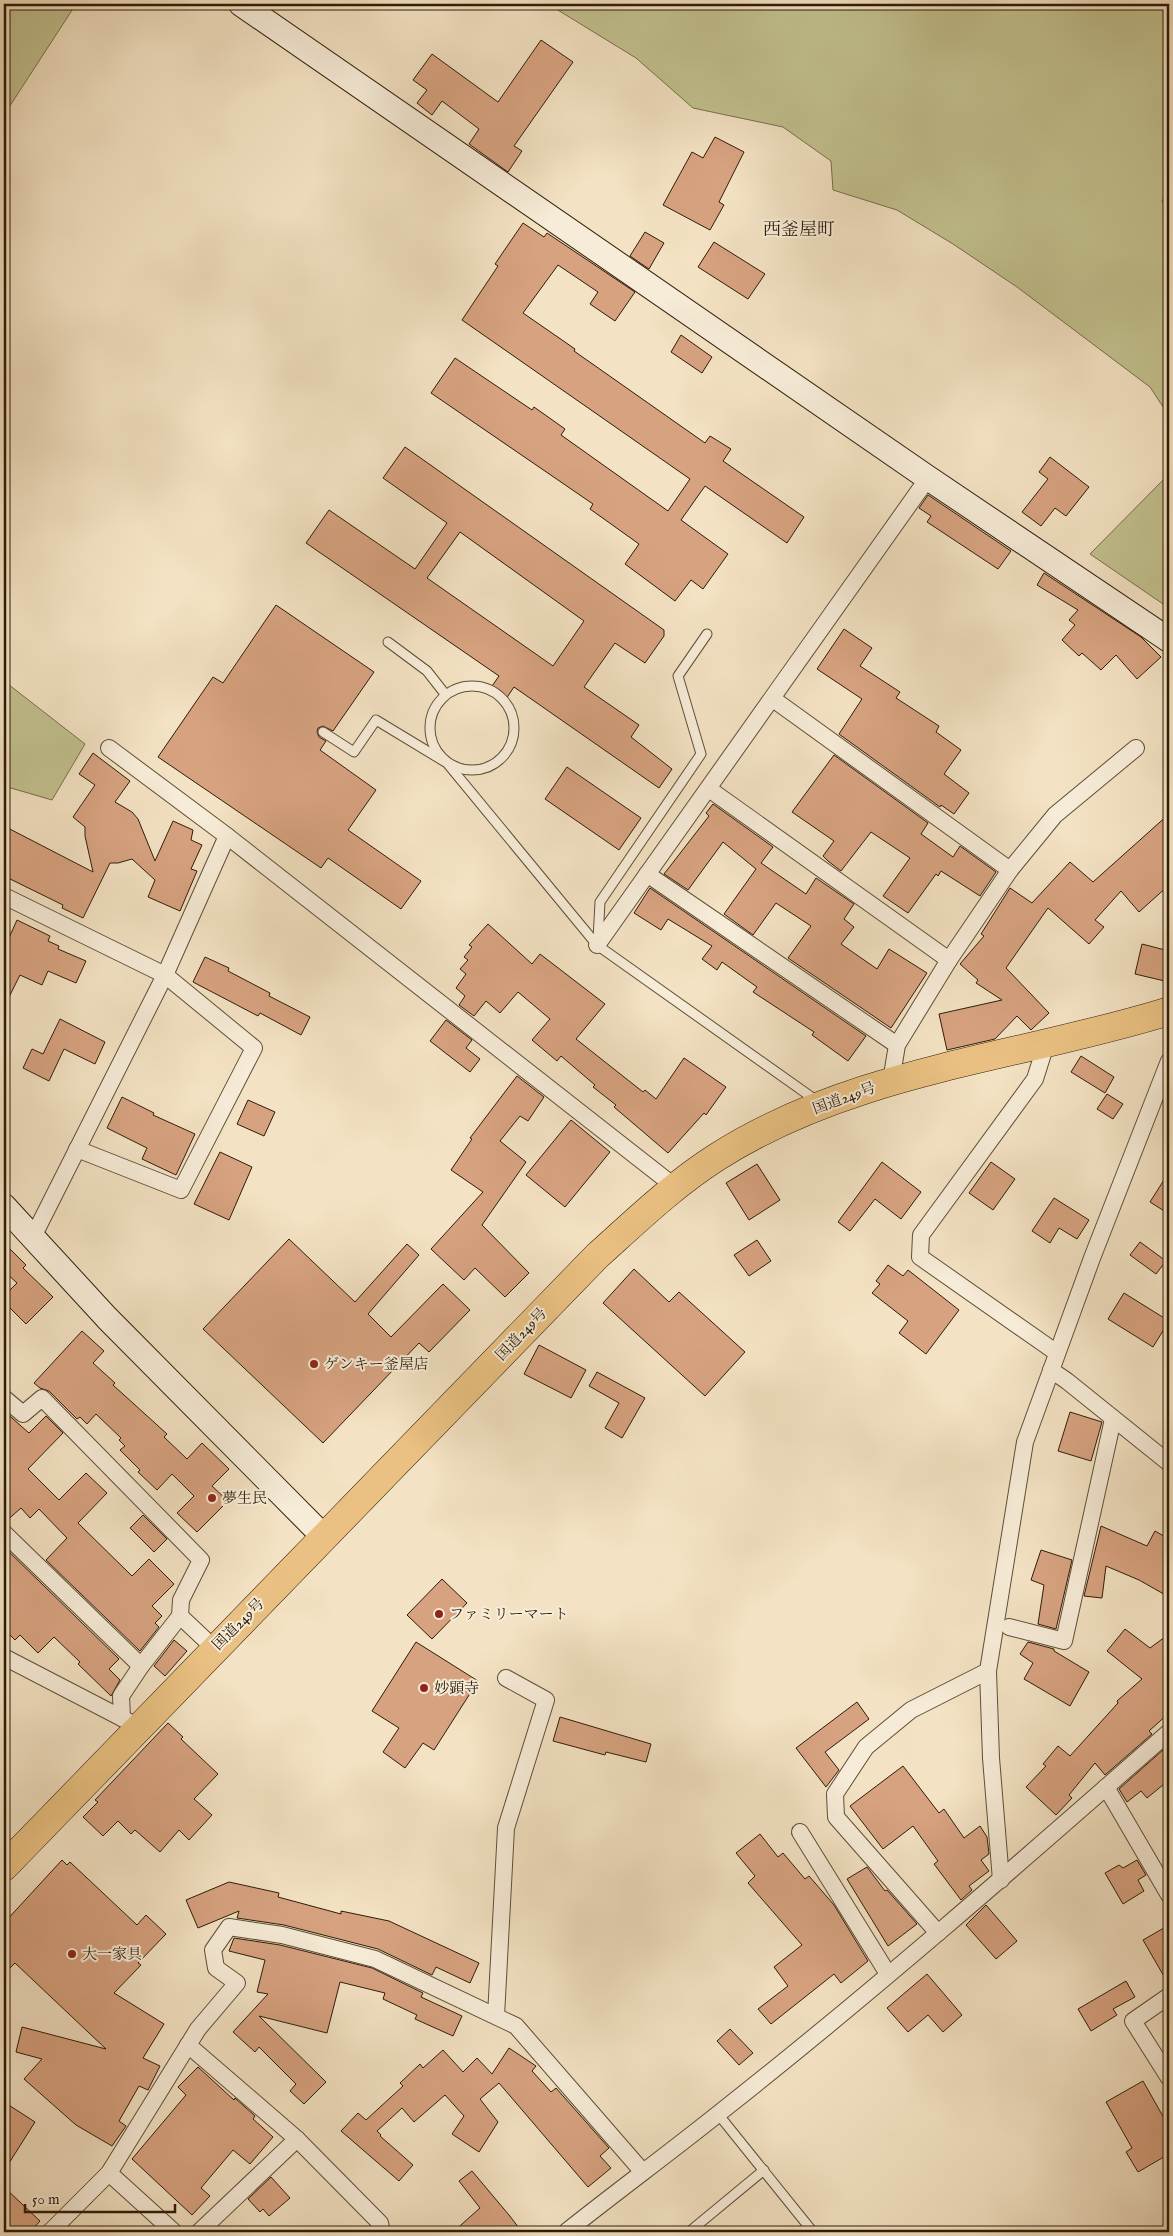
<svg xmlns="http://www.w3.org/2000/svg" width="1173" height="2236" viewBox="0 0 1173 2236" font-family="'IM FELL English','Noto Serif JP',serif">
	<rect width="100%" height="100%" fill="#f3e2c3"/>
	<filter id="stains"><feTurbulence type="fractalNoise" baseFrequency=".004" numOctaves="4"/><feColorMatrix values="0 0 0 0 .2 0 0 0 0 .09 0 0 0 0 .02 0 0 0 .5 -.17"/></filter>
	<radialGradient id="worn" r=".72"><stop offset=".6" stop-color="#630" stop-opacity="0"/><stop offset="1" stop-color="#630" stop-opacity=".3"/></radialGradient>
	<g fill="#c2c18f" stroke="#786e4b">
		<polygon points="4,4 76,4 4,115"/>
		<polygon points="548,4 1169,4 1169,195 1162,200 1169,216 1169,416 1150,387 1017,287 953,244 897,210 833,190 831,161 783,127 693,108 636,58"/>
		<polygon points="1169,474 1169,608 1090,554"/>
		<polygon points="4,681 85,744 52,800 4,786"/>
	</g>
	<g fill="#d7a280" stroke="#2e1c07" fill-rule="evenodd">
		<polygon points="541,40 573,62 514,146 522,151 508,172 469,144 479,129 442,101 432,115 417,103 427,90 413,80 432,54 498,102"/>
		<polygon points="715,137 744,152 719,202 724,205 710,230 663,205 692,152 703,158"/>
		<polygon points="523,223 544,237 547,233 635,292 615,321 590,304 598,292 558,265 523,313 575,349 574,351 705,443 710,436 731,449 723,461 804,517 787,543 705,486 681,520 728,554 703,589 691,580 675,601 625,564 639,544 590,509 593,504 431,393 455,358 532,410 534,407 565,429 561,435 668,511 690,479 462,320 498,266 495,264"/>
		<polygon points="645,232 664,243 649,269 630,256"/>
		<polygon points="714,242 765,274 748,299 698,267"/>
		<polygon points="681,335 712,357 702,373 671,352"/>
		<path d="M405,447L664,630V636L645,663L615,643L584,687L639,725L631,737L672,769L659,788L514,687L506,699L490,689L499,676L306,543L329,510L415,569L447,523L383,478ZM460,532L584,621L553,666L427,578Z"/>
		<polygon points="1050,457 1089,487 1066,516 1055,508 1041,526 1022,512 1048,479 1039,472"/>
		<polygon points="928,495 1011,551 998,569 927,522 931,516 919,508"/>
		<polygon points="1044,573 1141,637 1161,657 1137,679 1116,655 1101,670 1082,653 1079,656 1062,640 1075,625 1069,620 1078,610 1037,585"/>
		<polygon points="276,605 374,672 333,731 323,726 318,728 317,732 319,737 326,741 320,750 376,790 348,830 421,881 401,909 328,858 321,868 158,757 213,677 223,683"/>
		<polygon points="844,629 872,648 860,666 900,692 896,698 939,726 936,732 961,750 944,774 969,793 954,814 941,805 940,807 839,734 862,699 817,669"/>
		<polygon points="93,753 130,781 115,802 132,812 138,819 155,861 173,821 193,830 191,840 202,845 191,869 197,871 180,911 148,897 155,880 132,859 118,863 110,863 83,918 62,908 63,905 4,876 4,826 93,872 85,836 85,827 73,817 95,785 79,774"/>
		<polygon points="834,755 928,823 921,834 953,857 960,846 996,872 980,896 941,871 938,876 936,874 908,913 883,896 910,858 871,832 841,871 828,861 823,856 834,841 792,812"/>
		<polygon points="567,767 641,818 619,850 545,799"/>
		<polygon points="713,804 773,847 761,863 806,894 816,878 854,904 844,919 854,927 841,944 877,969 889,949 927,973 891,1028 788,958 811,926 776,903 753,935 724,914 756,869 723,842 688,890 664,874 709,816 706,813"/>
		<polygon points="1169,814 1169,885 1139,912 1121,891 1095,920 1104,927 1089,944 1048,908 1006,968 1049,1013 1031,1030 1017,1016 995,1039 947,1050 939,1014 1002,1000 976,983 978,980 960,964 984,936 981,934 1010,888 1032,903 1070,862 1093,882"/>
		<polygon points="650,888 866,1036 848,1061 812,1035 814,1032 753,992 757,987 722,962 717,970 702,959 712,946 668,919 661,930 634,913"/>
		<polygon points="17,920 50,936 48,941 59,946 58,949 86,961 76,983 48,971 42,985 20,975 4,1007 4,965 10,952 4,949"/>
		<polygon points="488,924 532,964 540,954 605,1004 576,1039 643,1092 645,1090 656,1099 684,1058 726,1087 706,1115 704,1113 668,1153 614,1107 616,1105 593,1087 595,1085 561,1056 557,1061 532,1040 550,1019 518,992 500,1013 486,1001 474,1016 459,1005 465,996 456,988 466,974 460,969 468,960 464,957 472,947 469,945"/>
		<polygon points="1142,944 1169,951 1169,982 1135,974"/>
		<polygon points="205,957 229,968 228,971 270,993 269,996 310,1017 301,1035 260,1013 258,1016 193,982"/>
		<polygon points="60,1019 105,1042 95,1064 64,1049 49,1081 23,1068 32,1049 43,1054"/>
		<polygon points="446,1020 472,1040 466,1048 480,1059 470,1072 430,1041"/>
		<polygon points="1081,1056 1114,1077 1105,1093 1071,1072"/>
		<polygon points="517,1076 544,1097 528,1121 520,1116 500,1141 526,1162 482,1225 529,1273 505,1297 475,1268 464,1280 431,1249 483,1192 451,1170 472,1139 470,1138"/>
		<polygon points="1107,1094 1123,1104 1113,1119 1097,1109"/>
		<polygon points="122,1097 154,1113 153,1115 195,1134 176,1175 142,1159 147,1148 107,1128"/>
		<polygon points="248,1100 275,1112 264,1136 237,1124"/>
		<polygon points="571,1120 610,1152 565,1207 526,1175"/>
		<polygon points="220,1152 252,1167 229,1220 194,1204"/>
		<polygon points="882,1162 921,1192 901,1219 875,1199 850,1231 838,1222"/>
		<polygon points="991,1162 1015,1179 993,1210 969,1193"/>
		<polygon points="757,1164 780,1200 749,1220 726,1183"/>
		<polygon points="1169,1172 1169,1214 1150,1202"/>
		<polygon points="1054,1198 1089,1220 1077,1239 1059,1228 1050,1243 1032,1231"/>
		<polygon points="289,1239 355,1302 407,1244 419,1255 368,1314 391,1337 443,1284 470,1310 429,1352 419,1343 323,1443 203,1329"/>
		<polygon points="757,1240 771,1261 749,1276 734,1255"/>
		<polygon points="1140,1242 1166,1261 1156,1274 1130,1255"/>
		<polygon points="4,1243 26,1265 23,1268 53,1297 26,1324 4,1302 4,1296 17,1283 4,1271"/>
		<polygon points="888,1265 903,1276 908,1270 959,1310 926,1354 899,1333 908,1321 872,1293 880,1284 876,1281"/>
		<polygon points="634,1269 669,1302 679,1292 745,1352 705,1396 603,1303"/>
		<polygon points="1124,1293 1169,1321 1153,1347 1108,1319"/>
		<polygon points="82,1331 104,1351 93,1363 115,1383 113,1385 167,1434 164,1437 187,1459 202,1443 229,1469 212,1486 228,1501 197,1532 177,1513 194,1496 172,1474 157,1490 138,1472 140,1470 120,1450 125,1446 119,1440 121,1438 96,1414 87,1424 80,1417 77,1419 49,1391 40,1388 34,1383"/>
		<polygon points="539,1345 586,1370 571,1398 524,1374"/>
		<polygon points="597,1372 645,1398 622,1438 605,1428 619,1403 589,1386"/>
		<polygon points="4,1411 29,1433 46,1416 63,1433 28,1469 59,1500 86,1473 107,1493 78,1523 132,1576 149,1559 174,1584 152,1606 162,1616 155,1623 159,1627 140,1651 46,1560 67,1538 39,1509 30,1518 21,1508 4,1523"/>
		<polygon points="1070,1412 1102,1422 1091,1461 1058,1451"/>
		<polygon points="143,1515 167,1539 154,1552 130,1528"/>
		<polygon points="1101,1526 1147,1546 1155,1531 1169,1539 1169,1597 1139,1580 1106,1566 1102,1598 1084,1596"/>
		<polygon points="4,1547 119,1659 109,1669 120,1680 111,1696 78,1664 80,1662 54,1637 38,1653 20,1635 15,1640 4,1629"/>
		<polygon points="1041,1550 1072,1560 1056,1629 1038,1624 1044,1585 1031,1580"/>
		<polygon points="442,1579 467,1603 432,1639 407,1615"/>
		<polygon points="1125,1629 1150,1648 1169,1634 1169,1713 1149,1731 1152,1734 1105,1775 1095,1763 1069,1795 1072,1798 1056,1815 1026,1787 1046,1766 1043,1764 1058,1746 1070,1756 1118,1703 1117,1701 1142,1679 1107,1651"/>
		<polygon points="174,1640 187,1651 165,1676 154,1666"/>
		<polygon points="416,1642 478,1681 434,1750 423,1743 405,1768 383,1752 399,1728 372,1711"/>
		<polygon points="1028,1642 1054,1649 1054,1651 1089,1672 1070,1706 1024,1679 1033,1663 1020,1654"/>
		<polygon points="857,1702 869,1719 825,1752 839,1770 826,1787 796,1748"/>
		<polygon points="560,1717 651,1744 646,1762 606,1752 605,1755 553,1741"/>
		<polygon points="168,1723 183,1737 181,1739 218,1774 194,1799 212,1815 189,1840 179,1830 160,1852 135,1830 131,1834 118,1821 103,1836 83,1817 98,1802 95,1800"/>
		<polygon points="1164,1749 1169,1755 1169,1780 1147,1798 1141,1791 1127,1802 1119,1789"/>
		<polygon points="903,1766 939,1813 944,1809 964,1838 980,1826 987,1837 989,1854 981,1860 989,1871 969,1886 972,1890 961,1900 934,1864 938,1861 913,1826 883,1849 850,1806"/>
		<polygon points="760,1834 778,1857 783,1853 805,1879 809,1876 834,1905 868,1961 841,1983 834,1974 771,2024 758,2009 788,1986 774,1967 802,1945 748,1883 755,1876 736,1853"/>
		<polygon points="62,1860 67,1865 70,1862 137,1925 146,1915 166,1934 138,1963 141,1965 114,1993 164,2024 143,2058 160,2066 148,2090 139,2086 119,2121 126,2126 112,2146 76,2125 24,2079 42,2059 16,2052 22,2027 106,2049 15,1963 4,1974 4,1923"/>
		<polygon points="1137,1860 1146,1875 1138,1880 1144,1891 1123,1904 1105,1873 1119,1865 1123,1868"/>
		<polygon points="867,1867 885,1891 887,1890 917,1924 888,1946 847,1879"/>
		<polygon points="229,1882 279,1893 278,1897 341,1914 341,1911 389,1921 479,1963 470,1983 436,1967 432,1975 378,1949 284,1925 237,1918 239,1911 198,1928 186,1900"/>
		<polygon points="986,1905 1017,1941 996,1959 966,1925"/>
		<polygon points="1169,1925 1169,1985 1143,1940"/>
		<polygon points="234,1938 280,1945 372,1968 423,1993 421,1997 462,2016 453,2036 415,2019 417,2015 383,1999 385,1993 340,1982 327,2033 259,2016 326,2082 304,2104 290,2091 296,2084 259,2047 255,2052 233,2032 268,1994 257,1992 265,1960 229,1951"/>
		<polygon points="927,1974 962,2015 943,2032 928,2015 908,2032 887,2008"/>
		<polygon points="1126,1981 1135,1997 1113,2009 1117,2015 1091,2031 1078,2009"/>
		<polygon points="730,2029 753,2053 739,2065 717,2041"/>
		<polygon points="509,2048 536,2066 532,2071 551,2092 556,2088 609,2148 600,2156 611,2168 588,2187 499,2083 480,2099 498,2122 479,2152 452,2134 464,2116 445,2095 414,2122 402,2108 377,2131 381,2135 380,2136 413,2165 399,2181 341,2131 358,2113 366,2120 403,2086 400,2083 420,2064 423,2068 443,2050 463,2072 477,2058 492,2074"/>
		<polygon points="198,2067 234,2100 235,2098 255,2116 253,2119 273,2137 250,2164 233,2150 201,2188 210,2196 192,2215 132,2159 186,2095 178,2087"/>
		<polygon points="1143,2081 1169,2127 1169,2154 1138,2172 1126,2152 1132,2148 1106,2102"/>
		<polygon points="4,2102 35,2122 4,2171"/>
		<polygon points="472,2171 509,2215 522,2232 453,2232 480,2208 459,2181"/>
		<polygon points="271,2177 290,2198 269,2216 263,2209 260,2212 248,2199"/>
		<polygon points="4,2187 40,2221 30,2232 4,2232"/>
	</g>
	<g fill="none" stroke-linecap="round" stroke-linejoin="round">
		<defs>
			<g id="lane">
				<polyline points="388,642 427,671 445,694"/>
				<circle cx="472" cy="728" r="42"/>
				<polyline points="323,732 354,752 376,720 447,763 597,945 817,1101"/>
				<polyline points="598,939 600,902 701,754 678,676 707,634"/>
				<polyline points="718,2114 813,2232"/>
				<polyline points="689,2232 764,2170"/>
			</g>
			<g id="street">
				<polyline points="773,699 1010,870 949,960 897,1045 891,1081"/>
				<polyline points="109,748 227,836 674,1186"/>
				<polyline points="709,789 949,960"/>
				<polyline points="1010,870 1055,815 1136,748"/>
				<polyline points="647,874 897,1045"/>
				<polyline points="4,896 165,975 254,1048 181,1190 77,1149"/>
				<polyline points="597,945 928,478"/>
				<polyline points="1046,1044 1035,1079 921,1235 920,1257 1057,1353"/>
				<polyline points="33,1237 165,975 227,836"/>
				<polyline points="1051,1370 1067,1381 1169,1463"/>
				<polyline points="4,1398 23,1414 42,1398 201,1560 181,1600 180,1616 141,1666 4,1533"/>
				<polyline points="180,1616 214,1648"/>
				<polyline points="1009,1627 1064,1641 1113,1419"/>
				<polyline points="4,1657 139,1727"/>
				<polyline points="122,1718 121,1696 141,1666"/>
				<polyline points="1106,1787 1169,1895"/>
				<polyline points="800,1832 888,1974"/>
				<polyline points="1001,1880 991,1758 988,1671 1025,1442 1092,1258 1169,1061"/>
				<polyline points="938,1933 836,1817 835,1794 866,1747 911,1710 988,1671"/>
				<polyline points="1169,1996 1133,2021 1169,2078"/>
				<polyline points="496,2016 506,1828 546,1700 506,1678"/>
				<polyline points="188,2045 297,2139 380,2223 382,2232"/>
				<polyline points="109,2173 174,2232"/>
				<polyline points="50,2232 109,2173 198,2029 237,1983 216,1968 213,1950 229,1927 282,1935 375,1959 516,2026 642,2171"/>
				<polyline points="199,2232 297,2139"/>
				<path d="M566,2232C616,2192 668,2154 718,2114C873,1992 1021,1862 1169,1732"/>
			</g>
			<g id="secondary">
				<polyline points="241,4 928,478 1169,640"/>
				<polyline points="4,1206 107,1318 325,1538"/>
			</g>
			<path id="highway" d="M4,1867L597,1256C636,1221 673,1185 717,1157C853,1070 1018,1058 1169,1011"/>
		</defs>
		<use href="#lane" stroke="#5f4e36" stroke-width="11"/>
		<use href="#street" stroke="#5f4e36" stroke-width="18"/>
		<use href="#secondary" stroke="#2e1c07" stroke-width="26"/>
		<use href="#highway" stroke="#2e1c07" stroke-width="29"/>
		<use href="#lane" stroke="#f7ecd8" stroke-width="9"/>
		<use href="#street" stroke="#f7ecd8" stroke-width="16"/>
		<use href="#secondary" stroke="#f7ecd8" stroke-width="24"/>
		<use href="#highway" stroke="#eac182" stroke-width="28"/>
	</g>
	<g fill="#8f2418" stroke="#f7ecd8" stroke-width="2">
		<circle cx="314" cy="1364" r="5"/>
		<circle cx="212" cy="1498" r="5"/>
		<circle cx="439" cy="1614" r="5"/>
		<circle cx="424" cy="1688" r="5"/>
		<circle cx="72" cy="1954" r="5"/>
	</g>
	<g text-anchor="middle" stroke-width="4" stroke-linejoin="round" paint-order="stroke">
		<g font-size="15" fill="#2e1c07" stroke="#f7ecd8">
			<text transform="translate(844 1098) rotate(-20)" y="5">国道249号</text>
			<text transform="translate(521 1334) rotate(-46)" y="5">国道249号</text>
			<text transform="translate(238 1624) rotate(-45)" y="5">国道249号</text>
		</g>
		<g font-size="15" fill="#2e1c07" stroke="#f7ecd8" text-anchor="start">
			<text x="324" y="1369">ゲンキー釜屋店</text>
			<text x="222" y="1503">夢生民</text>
			<text x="449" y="1619">ファミリーマート</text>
			<text x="434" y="1693">妙顕寺</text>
			<text x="82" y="1959">大一家具</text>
		</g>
		<g font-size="18" fill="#2e1c07" stroke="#f7ecd8">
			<text x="799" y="235">西釜屋町</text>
		</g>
	</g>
	<rect width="1173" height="2236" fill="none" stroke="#f3e2c3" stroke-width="20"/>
	<rect x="5" y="5" width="1163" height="2226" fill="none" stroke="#2e1c07" stroke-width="2.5"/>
	<rect x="10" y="10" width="1153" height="2216" fill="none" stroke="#2e1c07"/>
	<path d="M25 2204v8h150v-8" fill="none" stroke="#2e1c07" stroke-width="2.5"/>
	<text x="32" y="2204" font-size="15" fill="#2e1c07" stroke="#f7ecd8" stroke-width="4" paint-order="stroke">50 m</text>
	<rect width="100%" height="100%" filter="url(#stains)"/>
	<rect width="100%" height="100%" fill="url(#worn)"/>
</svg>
